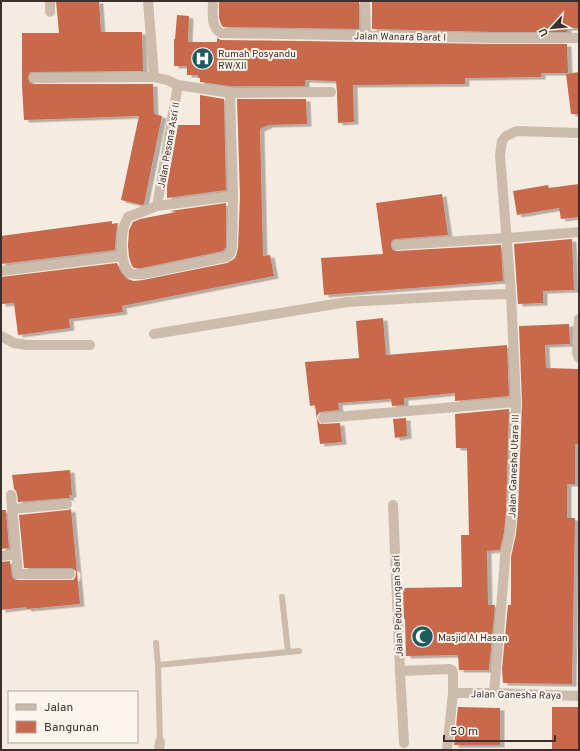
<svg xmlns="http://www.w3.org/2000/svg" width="580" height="751" viewBox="0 0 580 751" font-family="Overpass,sans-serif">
	<defs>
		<filter id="shadow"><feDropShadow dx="4.5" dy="2.5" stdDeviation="0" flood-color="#0004"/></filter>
	</defs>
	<rect width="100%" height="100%" fill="#f4ebe1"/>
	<g fill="#c8694b" filter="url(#shadow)">
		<polygon points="56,1 99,1 101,32 142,32 143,71 34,72 31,72 29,74 28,78 30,83 34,84 153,84 154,114 162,116 144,204 142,205 121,200 139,116 24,120 22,86 22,33 59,33"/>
		<polygon points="219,1 359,1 359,29 223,27 221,24 219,18"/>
		<polygon points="372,1 579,1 579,28 567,28 567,32 492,32 372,29"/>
		<polygon points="177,15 189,16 188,42 217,42 217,38 221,40 366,42 492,44 567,44 568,73 541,73 541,77 465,78 465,84 353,85 354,122 338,123 337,95 337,92 336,81 305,80 305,86 230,86 200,82 200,78 198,78 198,75 187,75 187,66 174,66 174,39 175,39"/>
		<polygon points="579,72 579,114 571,114 566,74"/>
		<polygon points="200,95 224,99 226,190 167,198 167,186 178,125 200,125"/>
		<polygon points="237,99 306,99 307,124 269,125 260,129 263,256 270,255 274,276 122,306 123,312 69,319 70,328 18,335 14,303 1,304 1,277 117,263 121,272 127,279 134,281 143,280 227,263 234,259 236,256 238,248 240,196"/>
		<polygon points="579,184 579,217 561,219 559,208 517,215 513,191 548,185 549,188"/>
		<polygon points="442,194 448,235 396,239 393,240 391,242 391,246 392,249 394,251 397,251 501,245 503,281 324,295 321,258 383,254 376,203"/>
		<polygon points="226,203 226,247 223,251 142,268 134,268 132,266 129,257 128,246 129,230 133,222 140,219 176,212 170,211"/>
		<polygon points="112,221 112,224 118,223 116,233 115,250 1,264 1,236"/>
		<polygon points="572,239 574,290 543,291 543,303 518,304 514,244"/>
		<polygon points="383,318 386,355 507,345 509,396 455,401 455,393 404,398 404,405 392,406 391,399 338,403 339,410 320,412 317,416 317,419 320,424 323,424 340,423 342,442 320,444 315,405 310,406 305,362 359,358 356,321"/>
		<polygon points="569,324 570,344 545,345 546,368 579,369 579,444 575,444 575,484 567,484 567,518 575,518 572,684 503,683 502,669 508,605 511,605 511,557 516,534 518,512 522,402 519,326"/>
		<polygon points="509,409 506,512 504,532 500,550 487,551 488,605 495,605 489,670 459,670 458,655 406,656 405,619 404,619 403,588 462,587 461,535 469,535 467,448 456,448 455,414"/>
		<polygon points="406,418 407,436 395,438 393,419"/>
		<polygon points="70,470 72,495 69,495 70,498 66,498 18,502 17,494 16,491 14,489 12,475"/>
		<polygon points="71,509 80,604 27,609 26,607 1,610 1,562 10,561 12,577 15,580 73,580 75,578 76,574 76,571 74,569 70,568 24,568 19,515 68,510"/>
		<polygon points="1,510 6,510 6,511 9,548 1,549"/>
		<polygon points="458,707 500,708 500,745 454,745"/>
		<rect x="552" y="707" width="27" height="43"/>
	</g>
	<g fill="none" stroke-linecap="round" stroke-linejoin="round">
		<g stroke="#cdbbac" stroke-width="6">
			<polyline points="156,643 158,665"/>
			<polyline points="288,652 299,651"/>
			<polyline points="160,742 158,665 288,652 282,597"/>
		</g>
		<g stroke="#cdbbac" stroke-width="10">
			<polyline points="50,1 50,12"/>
			<polyline points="148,1 154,77 167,80 178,85 230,93 331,92"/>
			<path d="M213,1C213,12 210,27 221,33L492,38H579"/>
			<polyline points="365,1 366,36"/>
			<polyline points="34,78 154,77"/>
			<path d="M230,93L233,196L232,248L230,254L226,257L143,274C139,274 134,275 130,273C120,265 121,241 123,229C124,225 126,221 128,217L157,206L233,196"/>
			<polyline points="157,206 178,85"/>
			<polyline points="397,245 507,238 579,232"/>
			<polyline points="1,271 122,256"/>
			<polyline points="579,319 577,353 579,358"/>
			<polyline points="154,334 347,302 473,295 511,294"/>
			<polyline points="1,336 14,343 27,345 90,345"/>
			<polyline points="323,418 516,402"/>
			<polyline points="11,495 18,574 70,574"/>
			<polyline points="393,505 400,671 449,669 452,670 453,673 453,693 447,750"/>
			<polyline points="12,509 67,504"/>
			<polyline points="1,556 16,554"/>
			<polyline points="400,671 404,743"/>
			<polyline points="453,693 494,693 579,696"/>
			<polyline points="494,693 504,572 505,556 510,533 512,512 516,402 511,294 500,155 502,141 506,136 517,131 579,133"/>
			<polyline points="159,750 160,742"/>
		</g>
	</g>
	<defs>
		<symbol id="hospital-disc" viewBox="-11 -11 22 22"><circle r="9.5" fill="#1f5a5e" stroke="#fbf5ee"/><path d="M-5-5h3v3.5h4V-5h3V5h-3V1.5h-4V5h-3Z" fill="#fff"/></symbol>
		<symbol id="mosque-disc" viewBox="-11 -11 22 22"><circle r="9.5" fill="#1f5a5e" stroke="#fbf5ee"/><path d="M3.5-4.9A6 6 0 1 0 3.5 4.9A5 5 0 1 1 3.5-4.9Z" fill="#fff"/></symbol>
	</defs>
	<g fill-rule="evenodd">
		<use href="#hospital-disc" x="190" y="46" width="25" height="25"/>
		<use href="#mosque-disc" x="410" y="624" width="25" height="25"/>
	</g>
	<g text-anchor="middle" stroke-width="4" stroke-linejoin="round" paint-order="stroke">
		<g font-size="10" fill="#3b302b" stroke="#fbf5ee">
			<text transform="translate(400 36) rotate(1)" y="4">Jalan Wanara Barat I</text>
			<text transform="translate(168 145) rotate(-80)" y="4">Jalan Pesona Asri II</text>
			<text transform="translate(513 466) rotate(-88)" y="4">Jalan Ganesha Utara III</text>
			<text transform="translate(397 606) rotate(-92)" y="4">Jalan Pedurungan Sari</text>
			<text transform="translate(516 694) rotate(1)" y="4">Jalan Ganesha Raya</text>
		</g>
		<g font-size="10" fill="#3b302b" stroke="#fbf5ee" text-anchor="start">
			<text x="218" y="57">Rumah Posyandu<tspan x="218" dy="12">RW XII</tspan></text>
			<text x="438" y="641">Masjid Al Hasan</text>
		</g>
	</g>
	<rect width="580" height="751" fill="none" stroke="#3b302b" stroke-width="4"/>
	<rect x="8" y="691" width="130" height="52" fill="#fbf5ee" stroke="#aea6a0"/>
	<rect x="16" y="704" width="20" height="6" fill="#cdbbac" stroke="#aea6a0"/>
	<text x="44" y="711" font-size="12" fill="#3b302b">Jalan</text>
	<rect x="16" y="721" width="20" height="12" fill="#c8694b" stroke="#aea6a0"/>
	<text x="44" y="731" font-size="12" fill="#3b302b">Bangunan</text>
	<g transform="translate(552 28) rotate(243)" stroke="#fbf5ee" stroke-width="3" paint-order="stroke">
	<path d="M0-3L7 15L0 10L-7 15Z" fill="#3b302b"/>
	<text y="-6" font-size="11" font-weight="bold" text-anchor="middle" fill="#3b302b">U</text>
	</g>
	<path d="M444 735v6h111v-6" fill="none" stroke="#3b302b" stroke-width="2"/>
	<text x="450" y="735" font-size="12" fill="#3b302b" stroke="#fbf5ee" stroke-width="3" paint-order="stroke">50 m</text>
</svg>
